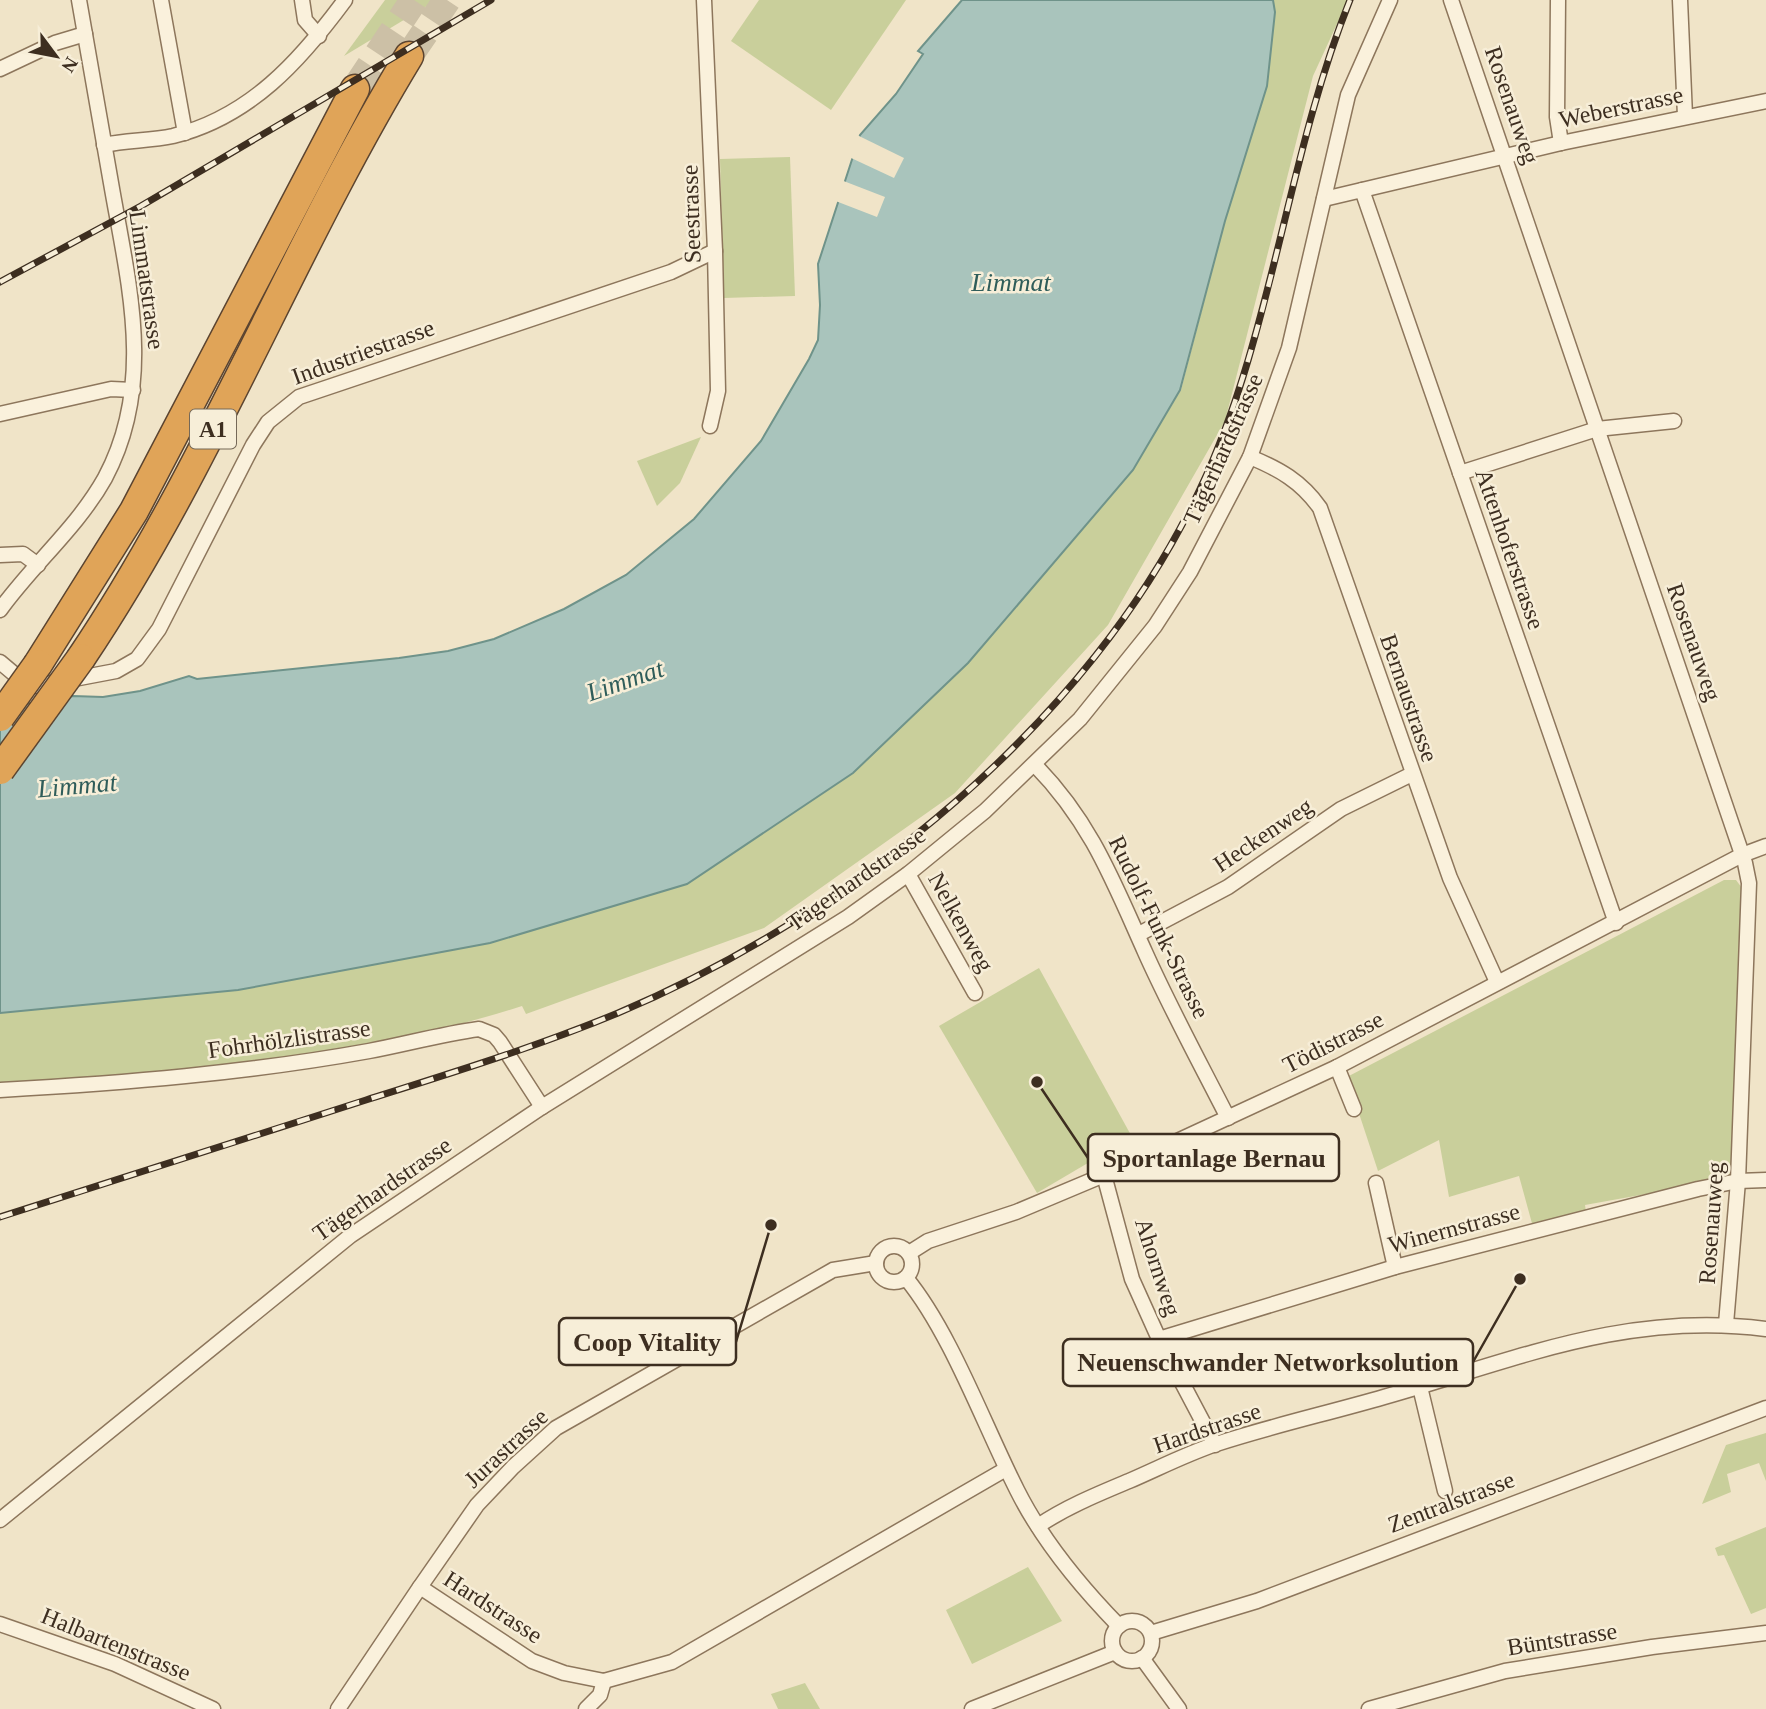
<svg xmlns="http://www.w3.org/2000/svg" width="1766" height="1709" viewBox="0 0 1766 1709" font-family="Georgia,serif">
	<rect width="100%" height="100%" fill="#f0e4c8"/>
	<g fill="#c9cf9b">
		<polygon points="385,0 437,0 344,56"/>
		<polygon points="759,0 906,0 831,110 731,41"/>
		<path d="M1273,0H1348L1313,76L1225,421L1108,625L955,793L764,928L526,1014L522,1006C354,1060 175,1071 0,1086V1013L238,990L491,943L853,773L968,663L1133,470L1181,390L1225,221L1267,86L1275,12Z"/>
		<polygon points="790,157 795,296 724,298 720,159"/>
		<polygon points="701,437 680,483 657,506 637,461"/>
		<polygon points="1724,880 1736,880 1742,888 1736,1014 1735,1178 1585,1205 1586,1212 1533,1227 1519,1176 1449,1197 1439,1140 1378,1171 1347,1077"/>
		<polygon points="1039,968 1132,1137 1037,1193 939,1026"/>
		<polygon points="1766,1433 1766,1481 1759,1463 1727,1474 1731,1492 1702,1504 1726,1445"/>
		<polygon points="1766,1527 1766,1608 1751,1614 1724,1555 1718,1556 1715,1548"/>
		<polygon points="1028,1567 1062,1621 972,1664 946,1610"/>
		<polygon points="805,1683 820,1709 778,1709 771,1694"/>
	</g>
	<polygon fill="#a9c4bc" stroke="#6f938a" stroke-width="2" points="962,0 1273,0 1275,12 1267,86 1225,221 1180,390 1133,470 968,663 853,773 687,884 490,943 238,990 0,1013 0,708 73,696 103,697 140,691 189,676 197,679 399,658 448,651 494,639 564,609 626,575 694,519 761,441 809,359 818,340 820,305 818,264 860,135 896,94 923,54 918,51"/>
	<g fill="#f0e4c8">
		<polygon points="857,135 904,158 894,178 849,157"/>
		<polygon points="841,180 885,197 877,217 833,200"/>
	</g>
	<g fill="none" stroke-linecap="round" stroke-linejoin="round">
		<g stroke="#ccc0a6" stroke-width="28" stroke-dasharray="28 14" stroke-linecap="butt">
			<polyline points="409,56 447,0"/>
			<polyline points="355,89 414,0"/>
		</g>
		<defs>
			<g id="street">
				<polyline points="161,0 185,133"/>
				<polyline points="302,0 305,20 319,36"/>
				<polyline points="704,0 715,251 718,391 710,426"/>
				<polyline points="1451,0 1745,863 1749,883 1738,1181 1726,1324"/>
				<polyline points="1558,0 1557,117 1561,143"/>
				<polyline points="1680,0 1685,116"/>
				<polyline points="0,69 55,43 85,34"/>
				<path d="M104,145C127,140 150,141 173,136C250,117 300,61 345,0"/>
				<polyline points="1362,190 1616,923"/>
				<polyline points="1324,199 1561,143 1766,101"/>
				<polyline points="0,414 111,389 133,390"/>
				<path d="M1250,457C1279,469 1301,481 1320,508L1450,878L1497,982"/>
				<polyline points="1460,473 1597,429 1674,421"/>
				<polyline points="0,555 23,554 38,565"/>
				<path d="M0,610C33,564 77,528 105,478C156,383 128,282 111,183C100,122 90,61 79,0"/>
				<polyline points="0,662 19,678 37,686 116,671 137,659 159,629 253,445 268,422 299,397 671,272 715,251"/>
				<path d="M1035,765C1091,822 1113,881 1145,952C1170,1008 1200,1063 1228,1118"/>
				<polyline points="908,874 975,993"/>
				<polyline points="1139,934 1228,887 1341,809 1412,774"/>
				<polyline points="1337,1067 1354,1109"/>
				<path d="M0,1090C124,1083 247,1073 369,1051C406,1044 442,1034 479,1029L494,1035L500,1042L542,1107"/>
				<polyline points="1104,1175 1132,1279 1159,1339 1215,1445"/>
				<polyline points="1376,1183 1395,1267"/>
				<circle cx="894" cy="1264" r="18"/>
				<polyline points="909,1253 928,1241 1016,1212 1104,1175 1337,1067 1742,855 1766,846"/>
				<path d="M906,1278C951,1333 984,1425 1017,1490C1042,1540 1081,1587 1119,1626"/>
				<polyline points="1159,1339 1395,1267 1698,1189 1738,1181 1766,1180"/>
				<polyline points="1420,1387 1445,1491"/>
				<polyline points="0,1520 350,1236 542,1107 848,917 908,874 985,811 1080,719 1155,626 1190,572 1250,457 1289,348 1348,95 1390,0"/>
				<path d="M1038,1526C1066,1507 1098,1494 1129,1481C1157,1469 1186,1454 1216,1444C1271,1426 1329,1413 1384,1397C1515,1360 1626,1311 1766,1329"/>
				<polyline points="420,1587 477,1505 513,1467 556,1428 833,1270 876,1263"/>
				<circle cx="1132" cy="1641" r="20"/>
				<polyline points="0,1624 115,1664 213,1709"/>
				<polyline points="1151,1633 1257,1601 1766,1408"/>
				<polyline points="1142,1658 1179,1709"/>
				<polyline points="338,1709 420,1587 532,1661 564,1673 604,1681 672,1662 1006,1469"/>
				<polyline points="586,1709 600,1695 604,1681"/>
				<polyline points="972,1709 1115,1652"/>
				<polyline points="1369,1709 1505,1671 1652,1647 1766,1633"/>
			</g>
			<g id="highway">
				<path d="M81,658C209,468 290,252 409,56"/>
				<polyline points="38,664 134,511 355,89"/>
			</g>
		</defs>
		<use href="#street" stroke="#8d765c" stroke-width="17"/>
		<use href="#highway" stroke="#5b4430" stroke-width="31"/>
		<use href="#street" stroke="#faf1dc" stroke-width="14"/>
		<use href="#highway" stroke="#e0a458" stroke-width="28"/>
		<defs>
			<g id="rail">
				<polyline points="0,282 141,206 491,0"/>
				<path d="M0,1217C122,1178 244,1139 366,1100C451,1073 536,1047 618,1013C852,914 1090,723 1200,489C1273,334 1286,159 1350,0"/>
			</g>
		</defs>
		<use href="#rail" stroke="#3d2e20" stroke-width="7"/>
		<use href="#rail" stroke="#f7eed8" stroke-width="4.5" stroke-dasharray="13" stroke-linecap="butt"/>
		<defs>
			<g id="highway-bridge">
				<polyline points="0,717 38,664"/>
				<polyline points="0,770 81,658"/>
			</g>
		</defs>
		<use href="#highway-bridge" stroke="#5b4430" stroke-width="31" stroke-linecap="butt"/>
		<use href="#highway-bridge" stroke="#e0a458" stroke-width="28"/>
	</g>
	<g text-anchor="middle" stroke-width="5" stroke-linejoin="round" paint-order="stroke">
		<rect fill="#f7eed8" stroke="#756857" stroke-width="2" x="190" y="409.5" width="46" height="39" rx="5"/>
		<g font-size="23" font-weight="bold" fill="#3d2e20">
			<text x="213" y="437">A1</text>
		</g>
		<g font-size="24" fill="#3d2e20" stroke="#f7eed8">
			<text transform="translate(1512 105) rotate(71)" y="8">Rosenauweg</text>
			<text transform="translate(1621 107) rotate(-12)" y="8">Weberstrasse</text>
			<text transform="translate(691 214) rotate(-92)" y="8">Seestrasse</text>
			<text transform="translate(147 280) rotate(82)" y="8">Limmatstrasse</text>
			<text transform="translate(363 352) rotate(-20)" y="8">Industriestrasse</text>
			<text transform="translate(1223 449) rotate(-66)" y="8">Tägerhardstrasse</text>
			<text transform="translate(1510 549) rotate(71)" y="8">Attenhoferstrasse</text>
			<text transform="translate(1694 642) rotate(71)" y="8">Rosenauweg</text>
			<text transform="translate(1409 698) rotate(71)" y="8">Bernaustrasse</text>
			<text transform="translate(1263 835) rotate(-34)" y="8">Heckenweg</text>
			<text transform="translate(856 879) rotate(-35)" y="8">Tägerhardstrasse</text>
			<text transform="translate(961 922) rotate(61)" y="8">Nelkenweg</text>
			<text transform="translate(1159 927) rotate(64)" y="8">Rudolf-Funk-Strasse</text>
			<text transform="translate(289 1039) rotate(-8)" y="8">Fohrhölzlistrasse</text>
			<text transform="translate(1333 1042) rotate(-27)" y="8">Tödistrasse</text>
			<text transform="translate(382 1189) rotate(-35)" y="8">Tägerhardstrasse</text>
			<text transform="translate(1711 1223) rotate(-86)" y="8">Rosenauweg</text>
			<text transform="translate(1454 1228) rotate(-15)" y="8">Winernstrasse</text>
			<text transform="translate(1158 1267) rotate(72)" y="8">Ahornweg</text>
			<text transform="translate(1207 1428) rotate(-19)" y="8">Hardstrasse</text>
			<text transform="translate(506 1448) rotate(-43)" y="8">Jurastrasse</text>
			<text transform="translate(1451 1502) rotate(-21)" y="8">Zentralstrasse</text>
			<text transform="translate(493 1607) rotate(33)" y="8">Hardstrasse</text>
			<text transform="translate(1562 1639) rotate(-9)" y="8">Büntstrasse</text>
			<text transform="translate(116 1644) rotate(22)" y="8">Halbartenstrasse</text>
		</g>
		<g font-size="26" font-style="italic" fill="#2f5d5a" stroke="#f7eed8">
			<text x="1011" y="291">Limmat</text>
			<text transform="translate(625 680) rotate(-19)" y="9">Limmat</text>
			<text transform="translate(77 785) rotate(-5)" y="9">Limmat</text>
		</g>
	</g>
	<path fill="none" stroke="#3d2e20" stroke-width="2.5" d="M1037 1082L1088 1158M771 1225L736 1342M1520 1279L1473 1362"/>
	<g fill="#3d2e20" stroke="#f7eed8" stroke-width="2.5">
		<circle cx="1037" cy="1082" r="7"/>
		<circle cx="771" cy="1225" r="7"/>
		<circle cx="1520" cy="1279" r="7"/>
	</g>
	<g fill="#f7eed8" stroke="#3d2e20" stroke-width="2.5">
		<rect x="1088" y="1134" width="251" height="47" rx="7"/>
		<rect x="559" y="1318" width="177" height="47" rx="7"/>
		<rect x="1063" y="1339" width="410" height="47" rx="7"/>
	</g>
	<g font-size="26" text-anchor="middle" font-weight="bold" fill="#3d2e20">
		<text x="1214" y="1167">Sportanlage Bernau</text>
		<text x="647" y="1351">Coop Vitality</text>
		<text x="1268" y="1371">Neuenschwander Networksolution</text>
	</g>
	<g transform="translate(56 56) rotate(122)" stroke="#f7eed8" stroke-width="5" paint-order="stroke">
	<path d="M0-5L12 26L0 18L-12 26Z" fill="#3d2e20"/>
	<text y="-10" font-size="19" font-weight="bold" text-anchor="middle" fill="#3d2e20">N</text>
	</g>
</svg>
